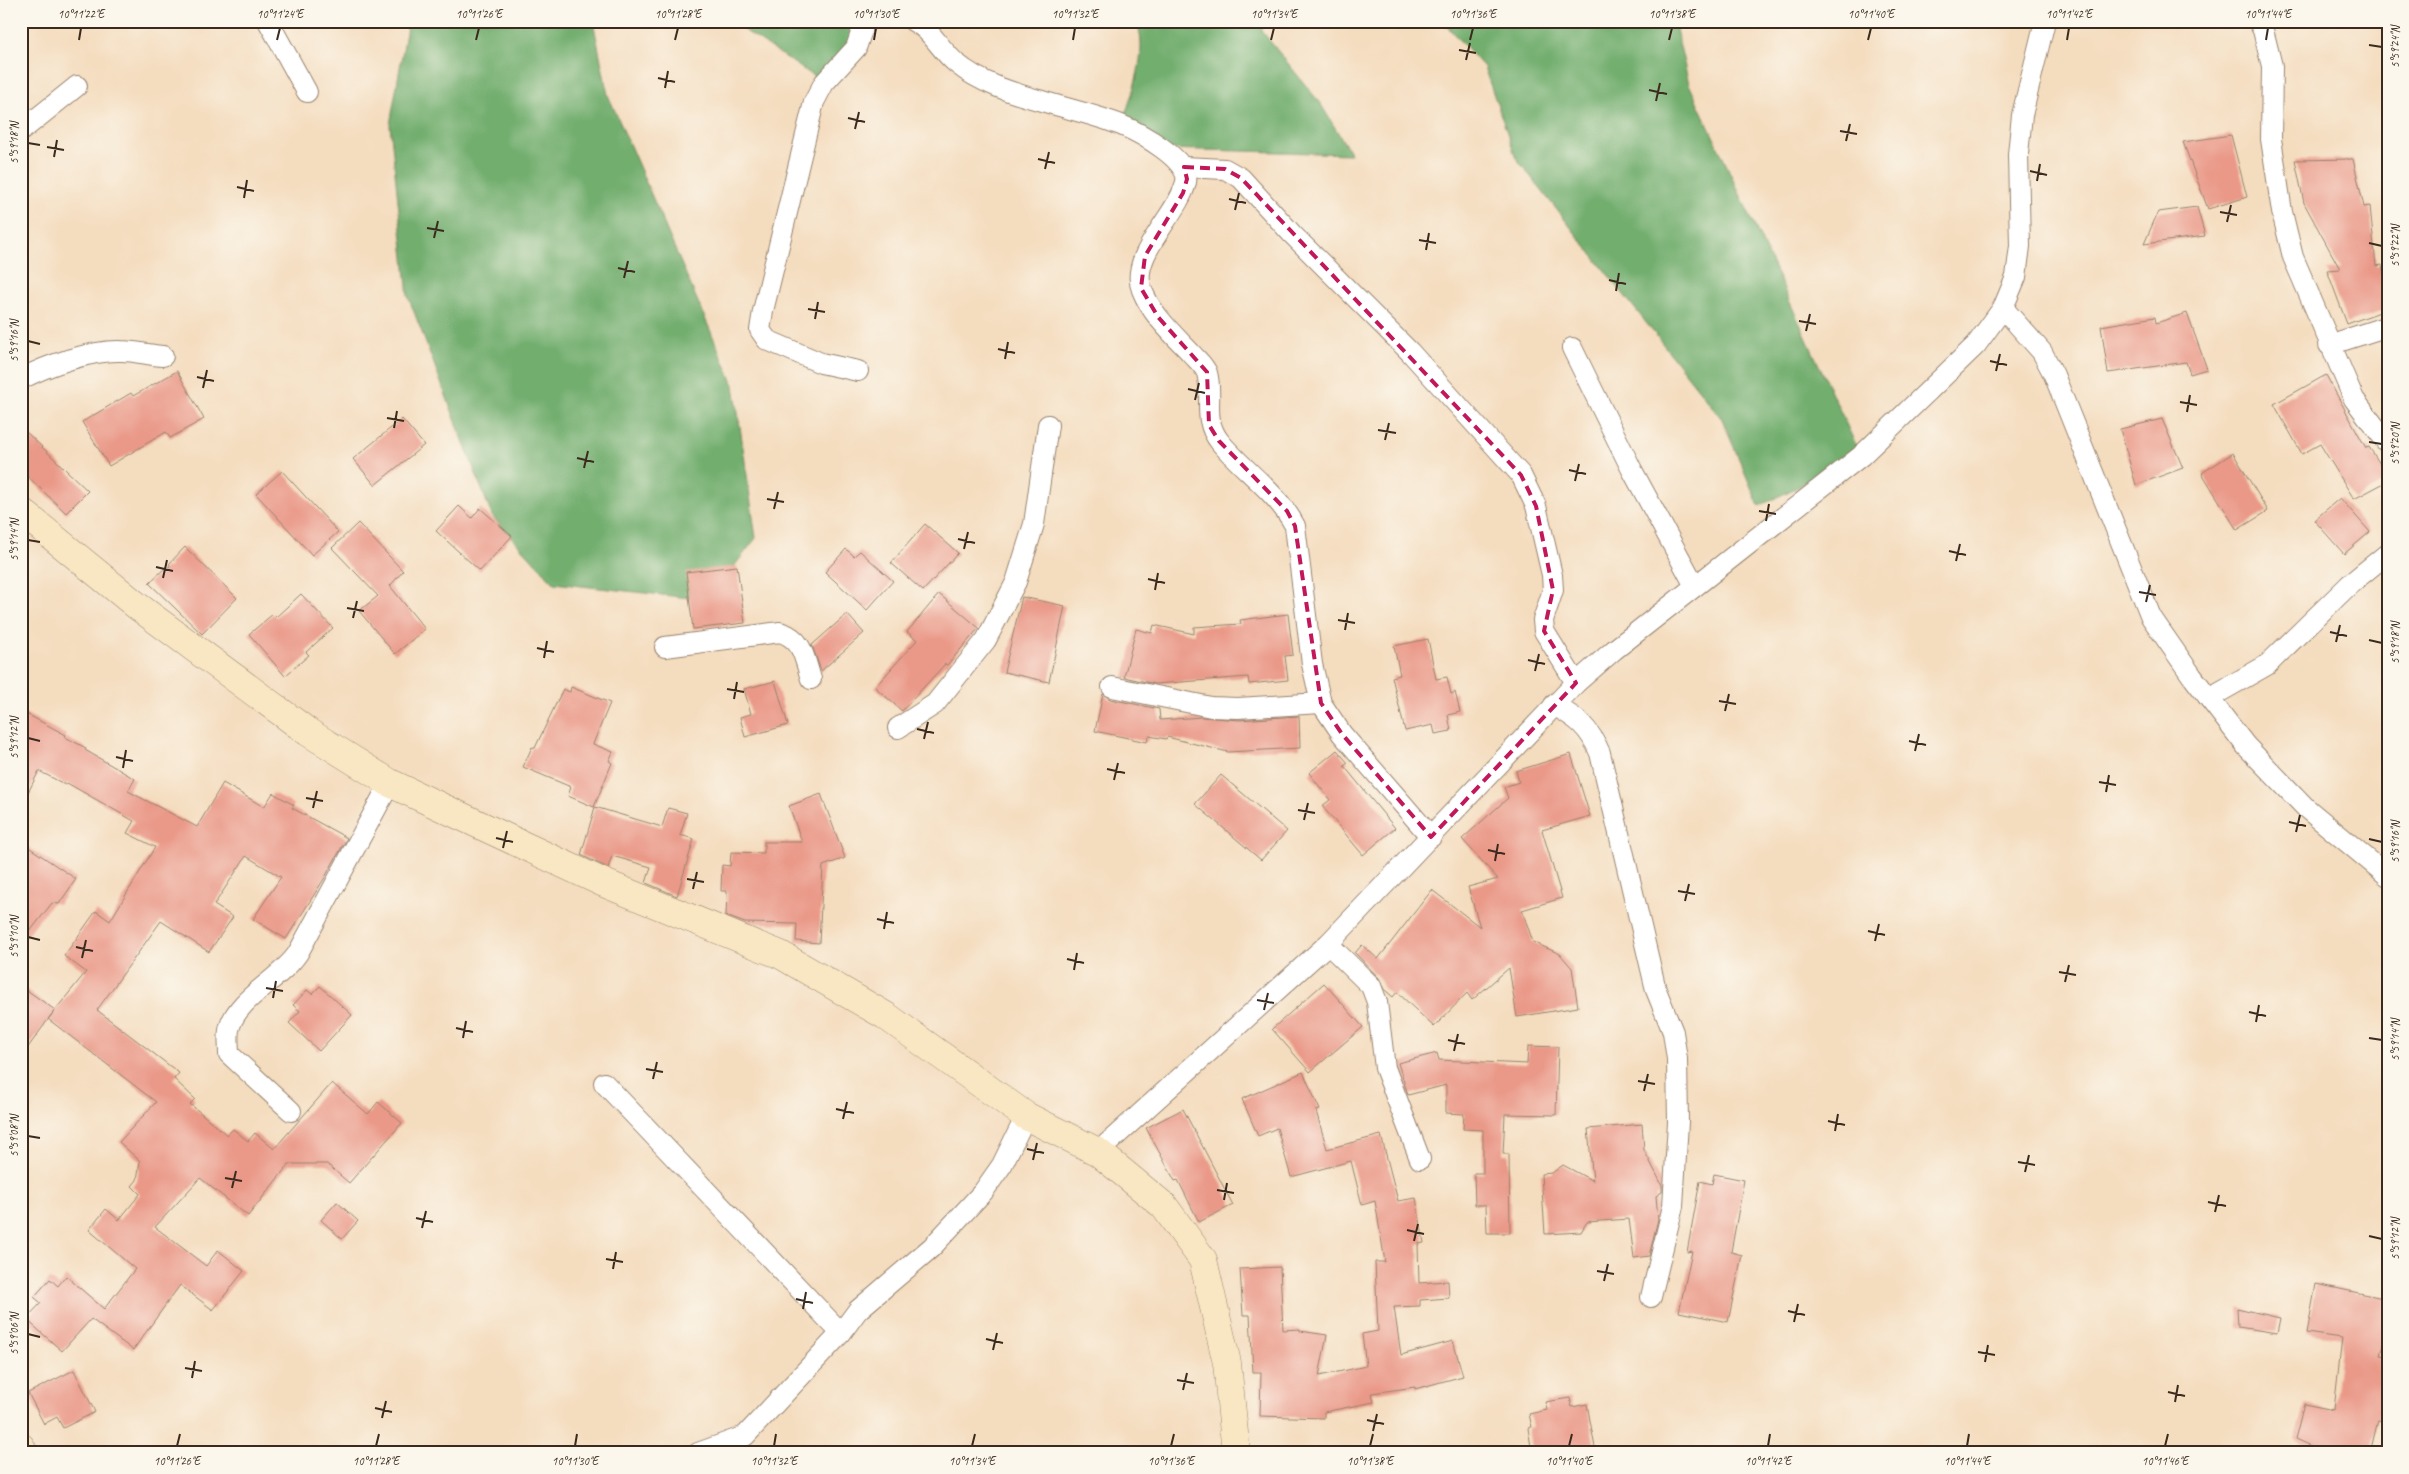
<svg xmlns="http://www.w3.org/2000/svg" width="2409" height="1474" viewBox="0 0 2409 1474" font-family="Caveat,sans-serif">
	<rect width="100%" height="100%" fill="#fbf7ec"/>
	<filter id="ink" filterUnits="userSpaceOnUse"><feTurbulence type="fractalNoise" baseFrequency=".02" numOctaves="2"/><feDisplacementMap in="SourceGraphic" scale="10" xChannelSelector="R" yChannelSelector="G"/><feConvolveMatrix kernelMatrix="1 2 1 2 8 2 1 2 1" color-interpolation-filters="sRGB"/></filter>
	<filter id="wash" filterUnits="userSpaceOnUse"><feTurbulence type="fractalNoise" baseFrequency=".0096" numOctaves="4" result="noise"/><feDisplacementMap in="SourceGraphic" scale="20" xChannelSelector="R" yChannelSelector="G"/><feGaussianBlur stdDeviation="1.12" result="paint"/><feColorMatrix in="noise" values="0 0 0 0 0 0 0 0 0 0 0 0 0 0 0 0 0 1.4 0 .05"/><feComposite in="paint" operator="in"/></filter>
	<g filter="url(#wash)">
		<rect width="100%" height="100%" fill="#f4dcbe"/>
		<g fill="#72ae6e" stroke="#566c46">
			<polygon points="408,21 593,21 608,95 734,385 756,538 708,600 554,583 492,516 408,296 390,125"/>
			<polygon points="741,21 865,21 824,83 741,28"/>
			<path d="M1136,21H1273L1261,30L1320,103L1351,154L1164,149L1122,125C1131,95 1150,51 1136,21Z"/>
			<polygon points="1442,21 1674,21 1689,84 1861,456 1759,506 1722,419 1516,158 1484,67"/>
		</g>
		<g id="blocks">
			<g fill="#ea9988">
				<polygon points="2231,135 2247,197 2208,209 2183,142"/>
				<polygon points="2353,159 2364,207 2370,206 2376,266 2382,265 2388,292 2388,309 2347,324 2327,270 2340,269 2304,203 2295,160"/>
				<polygon points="2197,207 2205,236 2144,244 2158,212"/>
				<polygon points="2187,313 2207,369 2190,374 2186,362 2108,373 2101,326 2155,317 2156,323"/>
				<polygon points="177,371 204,419 170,438 166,432 109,466 82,422 131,393 133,396"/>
				<polygon points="2326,375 2366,448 2369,447 2388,476 2388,481 2354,499 2320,444 2302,454 2274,404"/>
				<polygon points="402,419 424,445 375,485 353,459"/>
				<polygon points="2162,419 2183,468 2136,485 2120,429"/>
				<polygon points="21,427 88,491 66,513 21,470"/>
				<polygon points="2233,453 2268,511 2237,530 2202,473"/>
				<polygon points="282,471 338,532 312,555 256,494"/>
				<polygon points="2340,498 2370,532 2344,554 2314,520"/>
				<polygon points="459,506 472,518 480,508 512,536 480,571 436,531"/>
				<polygon points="358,523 403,571 390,586 425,629 395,654 359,611 378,596 332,548"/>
				<polygon points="925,524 958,553 923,591 891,563"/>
				<polygon points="185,547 237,598 202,634 149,583 166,567 167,568 170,566 169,564"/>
				<polygon points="846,549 854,556 860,551 893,581 867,610 825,572"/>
				<polygon points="737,566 745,623 693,629 686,572"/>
				<polygon points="301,594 333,628 306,652 309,655 285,676 249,634 273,614 276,617"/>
				<polygon points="939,594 979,628 947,665 945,664 902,711 875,687 917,640 907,632"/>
				<polygon points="1022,597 1065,606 1049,682 1004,672"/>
				<polygon points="847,614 864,633 821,671 812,645"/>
				<polygon points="1288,614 1293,655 1285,656 1288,680 1249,684 1248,677 1155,684 1124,677 1136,629 1152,633 1154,625 1194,634 1194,627 1241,624 1240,620"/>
				<polygon points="1428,639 1436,679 1447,677 1451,694 1455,692 1460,712 1448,715 1451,731 1435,734 1433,725 1405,731 1392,677 1400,675 1394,646"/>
				<polygon points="775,681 788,725 745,737 740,717 751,714 744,689"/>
				<polygon points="571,687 610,703 593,744 613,752 609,761 612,763 594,807 568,796 571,787 523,767 532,747 535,748 563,689 570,692"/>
				<polygon points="1103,694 1110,699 1159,709 1160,720 1202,717 1239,720 1299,716 1300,748 1228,752 1167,737 1166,739 1149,736 1147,742 1095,731"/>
				<polygon points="21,711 66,735 65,737 86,748 85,750 135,779 128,791 197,827 223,783 264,807 273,793 294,805 292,808 347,838 324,879 286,939 253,919 281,877 246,856 214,905 233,917 209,952 161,921 97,1010 179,1073 174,1079 195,1099 190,1104 227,1135 233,1129 248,1141 255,1133 274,1149 332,1083 368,1114 378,1102 402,1123 349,1183 327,1164 289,1164 248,1216 200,1178 155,1227 206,1266 218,1250 244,1271 213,1310 180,1285 133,1350 91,1319 62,1351 26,1319 41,1303 34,1297 50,1279 58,1286 66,1276 104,1309 135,1269 89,1230 106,1209 119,1220 140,1194 132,1186 137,1180 140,1161 119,1142 156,1102 48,1019 86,972 64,956 96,911 110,921 155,847 127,833 134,821 67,783 66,785 39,771 21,806"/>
				<polygon points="1337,750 1348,763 1344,766 1395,828 1363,855 1322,806 1330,800 1309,773"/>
				<polygon points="1571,754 1590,816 1542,830 1562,898 1522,910 1533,942 1560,954 1572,968 1578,1007 1517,1017 1509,968 1472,1000 1467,993 1434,1027 1397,992 1393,997 1385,990 1379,978 1355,953 1362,945 1378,959 1432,890 1480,927 1468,887 1498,879 1462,839 1508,798 1504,787 1519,782 1516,771"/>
				<polygon points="1221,775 1287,831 1261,860 1195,804"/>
				<polygon points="821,794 845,858 823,866 819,943 796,941 797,924 745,923 726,916 727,891 721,891 722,865 730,866 731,852 764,853 764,842 802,842 789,806"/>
				<polygon points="595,807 662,827 668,808 687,813 680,835 694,839 677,896 646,883 651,867 612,856 608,868 581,855"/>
				<polygon points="21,842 76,879 59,904 52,903 21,943"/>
				<polygon points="1324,983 1363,1027 1310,1072 1272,1029"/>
				<polygon points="21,986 55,1010 21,1057"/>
				<polygon points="320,986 352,1015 319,1051 289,1023 300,1011 293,1005 307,990 312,994"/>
				<polygon points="1528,1046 1558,1047 1556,1115 1505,1114 1503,1154 1509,1154 1510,1233 1487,1233 1486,1205 1475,1205 1474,1173 1483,1173 1483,1130 1463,1129 1464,1114 1446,1113 1446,1085 1408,1095 1398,1063 1437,1053 1439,1060 1527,1064"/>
				<polygon points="1303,1072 1320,1110 1316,1111 1327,1149 1381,1135 1398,1201 1416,1198 1424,1243 1418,1244 1419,1283 1448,1281 1449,1298 1420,1300 1420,1306 1394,1307 1401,1355 1453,1341 1463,1376 1415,1389 1415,1387 1372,1393 1374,1402 1324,1412 1324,1418 1260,1416 1261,1372 1253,1372 1250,1315 1243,1315 1240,1269 1280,1267 1283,1330 1300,1329 1300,1331 1327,1335 1319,1376 1366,1366 1362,1334 1378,1331 1375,1262 1385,1262 1375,1201 1362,1205 1351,1161 1291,1177 1277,1128 1258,1136 1242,1099"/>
				<polygon points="1183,1109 1233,1205 1199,1222 1178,1180 1175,1181 1146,1128"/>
				<polygon points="1642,1124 1644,1150 1662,1185 1662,1192 1656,1196 1658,1219 1649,1256 1634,1258 1629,1219 1587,1222 1581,1232 1545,1234 1541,1174 1552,1173 1563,1165 1593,1181 1588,1129"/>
				<polygon points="1714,1174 1744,1180 1731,1252 1742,1255 1728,1322 1679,1312 1692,1251 1687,1252 1700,1181 1712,1184"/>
				<polygon points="337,1202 358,1221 342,1239 321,1220"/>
				<polygon points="2316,1284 2388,1299 2388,1329 2380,1355 2388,1356 2388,1422 2378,1420 2370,1453 2326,1453 2295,1439 2304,1404 2334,1410 2342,1338 2307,1333"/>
				<polygon points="2237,1308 2280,1318 2277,1333 2238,1327"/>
				<polygon points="74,1370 95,1412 63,1428 57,1417 44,1424 28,1393"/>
				<polygon points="1570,1398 1572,1407 1587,1404 1596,1453 1570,1453 1570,1450 1532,1453 1528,1428 1532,1427 1529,1414 1547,1410 1545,1402"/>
			</g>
		</g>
	</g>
	<g filter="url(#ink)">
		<use href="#blocks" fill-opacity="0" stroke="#98836e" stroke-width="1"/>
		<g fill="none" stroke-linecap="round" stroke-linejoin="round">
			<defs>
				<g id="street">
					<polyline points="268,21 307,92"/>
					<path d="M913,21C932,30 940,50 956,63C980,83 1012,93 1042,101C1068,109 1096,115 1121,125C1138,132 1191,160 1186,182C1179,214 1128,256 1142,290C1152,315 1173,334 1191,353C1196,359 1204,365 1207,373C1214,398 1201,418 1220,442C1244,471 1278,493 1295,526L1312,664L1321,703L1342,734L1431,837"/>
					<polyline points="2258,21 2263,30 2272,66 2271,139 2282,212 2293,257 2354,399 2388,444"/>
					<polyline points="21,131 77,86"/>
					<polyline points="1184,167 1225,169 1241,178 1292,234 1410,352 1521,475 1536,506 1552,575 1553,590 1543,620 1544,631 1576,683"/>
					<polyline points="2003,308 2042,352 2054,375 2151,617 2192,676 2246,746 2306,808 2388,876"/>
					<polyline points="2329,345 2388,326"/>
					<polyline points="1572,348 1632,470 1695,586"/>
					<polyline points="858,371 821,363 767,340 760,330 763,311 814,102 824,83 856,48 865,21"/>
					<path d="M21,379C48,365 91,350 121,351C135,351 149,355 163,356"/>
					<path d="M665,647L780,632C803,639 804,657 811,679"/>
					<polyline points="1112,687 1211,707 1238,708 1321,703"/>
					<polyline points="2209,698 2267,665 2350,584 2388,553"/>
					<path d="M1554,705C1578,719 1589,727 1600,753L1656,990L1673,1032L1677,1059L1678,1122L1673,1206L1651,1297"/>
					<polyline points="898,728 935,704 986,640 1016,582 1034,524 1048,425"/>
					<polyline points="1328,944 1371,986 1377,1002 1385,1068 1420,1159"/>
					<polyline points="604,1083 841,1333"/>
					<path d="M291,1111L229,1054C229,1045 227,1034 230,1026C239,997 280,980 298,953L390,783"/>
					<polyline points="1098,1152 1328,944 1576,683 1614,650 1861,456 1976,345 2003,308 2016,277 2020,246 2018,154 2022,115 2045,21"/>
					<polyline points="698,1453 745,1436 841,1333 858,1310 932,1247 983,1192 1002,1165 1026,1116"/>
				</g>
				<g id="secondary">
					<polyline points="21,511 136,605 308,732 390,783 604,883 781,955 886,1016 1026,1116 1098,1152 1164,1206 1203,1260 1227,1363 1236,1453"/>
					<polyline points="21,1447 24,1453"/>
				</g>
			</defs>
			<use href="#street" stroke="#98836e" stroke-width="22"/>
			<use href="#secondary" stroke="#98836e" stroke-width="29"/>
			<use href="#street" stroke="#fff" stroke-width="20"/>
			<use href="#secondary" stroke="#f9e7c3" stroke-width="28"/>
		</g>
	</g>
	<path fill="none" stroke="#c2185b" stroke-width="4" stroke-dasharray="10 6" stroke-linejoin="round" d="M1184,167L1225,169L1241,178L1521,475L1536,506L1553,590L1544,631L1576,683L1431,837L1342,734L1321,703L1295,526L1287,511L1219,441L1209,425L1207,372L1158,317L1141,288L1145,256L1183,193L1187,179Z"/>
	<path fill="none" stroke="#3b2a1e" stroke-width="2" d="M79,40L81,28M277,40L280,28M476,40L479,28M675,40L678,28M874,40L876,28M1073,40L1075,28M1271,40L1274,28M1470,40L1473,28M1669,40L1672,28M1868,40L1871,28M2067,40L2069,28M2266,40L2268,28M2369,45L2382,47M1459,50L1476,53M1466,60L1470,43M658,78L675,82M665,88L668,71M1649,90L1667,94M1656,101L1660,83M848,118L865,122M855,129L859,112M1840,131L1857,134M1846,141L1850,124M28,143L40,145M47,147L64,150M54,157L57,140M1038,159L1055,163M1045,169L1049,152M2030,171L2047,175M2037,181L2040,164M237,187L254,191M244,198L247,180M1229,199L1246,203M1235,210L1239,193M2220,212L2237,215M2227,222L2231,205M427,228L444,231M434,238L438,221M1419,240L1436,243M2369,243L2382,246M1426,250L1429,233M618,268L635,272M624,278L628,261M1609,280L1626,284M1616,291L1619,273M808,309L825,312M815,319L818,302M1799,321L1816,324M1806,331L1810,314M28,341L40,344M998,349L1015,353M1005,359L1008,342M1990,361L2007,365M1996,371L2000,354M197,377L214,381M203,388L207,370M1188,389L1205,393M1195,400L1199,383M2180,402L2197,405M2187,412L2190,395M387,418L404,421M394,428L397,411M1378,430L1396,433M1385,440L1389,423M2369,442L2382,444M577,458L594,462M584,468L588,451M1569,470L1586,474M1575,481L1579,464M767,499L784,502M774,509L778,492M1759,511L1776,514M1766,521L1769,504M958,539L975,543M28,540L40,542M964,549L968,532M1949,551L1966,555M1956,561L1960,544M156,567L173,571M163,578L167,560M1148,579L1165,583M1155,590L1158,573M2139,592L2156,595M2146,602L2150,585M347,608L364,611M353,618L357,601M1338,620L1355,623M1345,630L1348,613M2330,632L2347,636M2369,640L2382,643M2336,642L2340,625M537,648L554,652M544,658L547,641M1528,660L1545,664M1535,671L1539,654M727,689L744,692M734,699L737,682M1719,701L1736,704M1725,711L1729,694M917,729L934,733M28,738L40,741M924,739L928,722M1909,741L1926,745M1915,751L1919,734M116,757L133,761M123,768L126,750M1107,769L1125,773M1114,780L1118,763M2099,782L2116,785M2106,792L2109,775M306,798L323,801M313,808L317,791M1298,810L1315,813M1304,820L1308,803M2289,822L2306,826M2296,832L2300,815M496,838L513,842M2369,839L2382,842M503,848L507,831M1488,850L1505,854M1495,861L1498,844M687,879L704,882M693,889L697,872M1678,891L1695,894M1685,901L1689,884M877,919L894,923M884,929L887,912M1868,931L1885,935M28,937L40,940M1875,941L1879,924M76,947L93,951M82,958L86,940M1067,959L1084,963M1074,970L1077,953M2059,972L2076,975M2065,982L2069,965M266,988L283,991M273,998L276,981M1257,1000L1274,1003M1264,1010L1268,993M2249,1012L2266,1016M2256,1022L2259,1005M456,1028L473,1032M463,1038L466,1021M2369,1038L2382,1040M1448,1040L1465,1044M1454,1051L1458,1034M646,1069L663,1072M653,1079L657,1062M1638,1081L1655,1084M1644,1091L1648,1074M836,1109L854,1113M843,1119L847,1102M1828,1121L1845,1125M1835,1131L1838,1114M28,1136L40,1138M1027,1149L1044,1153M1033,1160L1037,1143M2018,1162L2035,1165M2025,1172L2029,1155M225,1178L242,1181M232,1188L236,1171M1217,1190L1234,1193M1224,1200L1227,1183M2208,1202L2226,1206M2215,1212L2219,1195M416,1218L433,1222M422,1228L426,1211M1407,1230L1424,1234M2369,1236L2382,1239M1414,1241L1418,1224M606,1259L623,1262M613,1269L616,1252M1597,1271L1614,1274M1604,1281L1608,1264M796,1299L813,1303M803,1309L806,1292M1788,1311L1805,1315M1794,1322L1798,1304M28,1334L40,1337M986,1339L1003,1343M993,1350L997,1333M1978,1352L1995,1355M1985,1362L1988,1345M185,1368L202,1371M192,1378L195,1361M1177,1380L1194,1383M1183,1390L1187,1373M2168,1392L2185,1396M2175,1402L2178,1385M375,1408L392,1412M382,1418L386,1401M1367,1420L1384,1424M1373,1431L1377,1414M177,1446L180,1434M376,1446L379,1434M575,1446L577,1434M774,1446L776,1434M972,1446L975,1434M1171,1446L1174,1434M1370,1446L1373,1434M1569,1446L1572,1434M1768,1446L1770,1434M1967,1446L1969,1434M2165,1446L2168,1434"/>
	<rect width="2409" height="1474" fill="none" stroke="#fbf7ec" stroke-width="55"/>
	<rect x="28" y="28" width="2354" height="1418" fill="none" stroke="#3b2a1e" stroke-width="2"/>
	<g font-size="12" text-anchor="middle" fill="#3b2a1e">
		<text x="81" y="18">10°11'22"E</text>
		<text x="280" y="18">10°11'24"E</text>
		<text x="479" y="18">10°11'26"E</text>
		<text x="678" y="18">10°11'28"E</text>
		<text x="876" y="18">10°11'30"E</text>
		<text x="1075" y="18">10°11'32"E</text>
		<text x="1274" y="18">10°11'34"E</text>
		<text x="1473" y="18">10°11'36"E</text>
		<text x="1672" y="18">10°11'38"E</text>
		<text x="1871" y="18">10°11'40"E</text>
		<text x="2069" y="18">10°11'42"E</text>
		<text x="2268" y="18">10°11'44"E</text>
		<text transform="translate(2395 47) rotate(-90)" y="4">5°59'24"N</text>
		<text transform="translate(14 143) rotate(-90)" y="4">5°59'18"N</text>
		<text transform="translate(2395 246) rotate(-90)" y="4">5°59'22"N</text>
		<text transform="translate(14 341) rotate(-90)" y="4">5°59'16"N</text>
		<text transform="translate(2395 444) rotate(-90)" y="4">5°59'20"N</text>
		<text transform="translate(14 540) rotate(-90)" y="4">5°59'14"N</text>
		<text transform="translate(2395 643) rotate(-90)" y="4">5°59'18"N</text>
		<text transform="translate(14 738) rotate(-90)" y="4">5°59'12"N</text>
		<text transform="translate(2395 842) rotate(-90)" y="4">5°59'16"N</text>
		<text transform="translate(14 937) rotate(-90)" y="4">5°59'10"N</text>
		<text transform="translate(2395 1040) rotate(-90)" y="4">5°59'14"N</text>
		<text transform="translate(14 1136) rotate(-90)" y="4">5°59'08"N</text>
		<text transform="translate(2395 1239) rotate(-90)" y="4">5°59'12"N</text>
		<text transform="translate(14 1334) rotate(-90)" y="4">5°59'06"N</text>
		<text x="177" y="1465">10°11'26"E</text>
		<text x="376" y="1465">10°11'28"E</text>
		<text x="575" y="1465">10°11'30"E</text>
		<text x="774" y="1465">10°11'32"E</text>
		<text x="972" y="1465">10°11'34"E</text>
		<text x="1171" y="1465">10°11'36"E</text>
		<text x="1370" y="1465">10°11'38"E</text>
		<text x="1569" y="1465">10°11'40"E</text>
		<text x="1768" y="1465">10°11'42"E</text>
		<text x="1967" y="1465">10°11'44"E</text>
		<text x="2165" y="1465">10°11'46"E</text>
	</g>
</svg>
